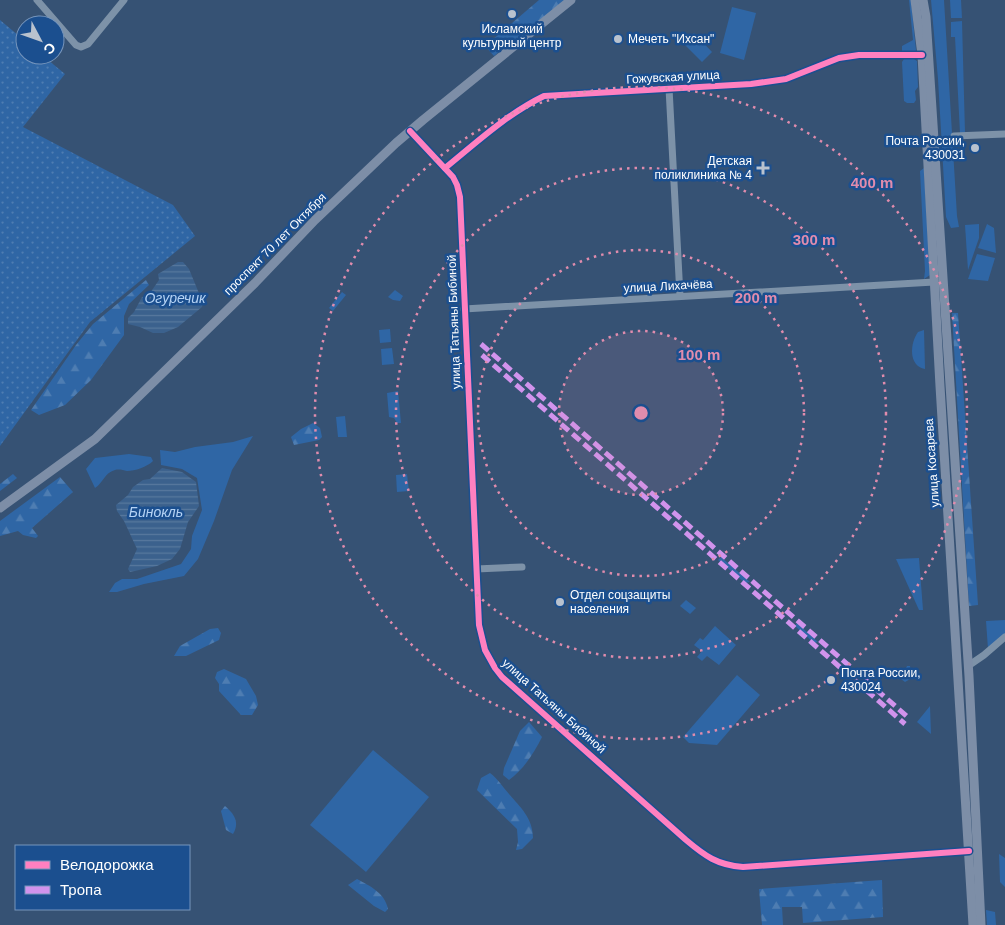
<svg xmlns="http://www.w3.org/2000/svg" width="1005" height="925" viewBox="0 0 1005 925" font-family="Helvetica,sans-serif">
	<defs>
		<pattern id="forest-firs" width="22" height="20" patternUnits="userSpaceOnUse" patternTransform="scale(1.25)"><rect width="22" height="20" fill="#2f66a5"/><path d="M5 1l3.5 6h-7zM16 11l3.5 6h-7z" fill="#4e7db2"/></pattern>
		<pattern id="garden-dots" width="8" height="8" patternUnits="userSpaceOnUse" patternTransform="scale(1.25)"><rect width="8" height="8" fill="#2f66a5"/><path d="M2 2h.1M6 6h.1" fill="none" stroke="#4e7db2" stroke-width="1.8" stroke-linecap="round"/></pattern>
		<pattern id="water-rules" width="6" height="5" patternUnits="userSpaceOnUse" patternTransform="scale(1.25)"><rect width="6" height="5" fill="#3b618d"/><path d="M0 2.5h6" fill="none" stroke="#58799e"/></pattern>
	</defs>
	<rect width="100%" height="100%" fill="#365274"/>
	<g fill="#2f66a5">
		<polygon points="909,0 911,0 916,50 915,52 904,52 902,51 902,46 913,40"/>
		<polygon points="931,0 944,0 957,216 959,227 951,228 946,217 938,79"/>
		<polygon points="950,0 961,0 962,18 951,18"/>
		<polygon points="732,7 756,13 744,60 720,53"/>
		<polygon points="962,21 965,133 960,133 955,37 951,37 951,22"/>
		<polygon points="694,33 712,52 702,62 684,44"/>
		<polygon points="904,59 914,59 917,61 918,87 915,91 916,100 914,103 907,103 904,101 902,62"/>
		<polygon points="924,168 930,275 924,279 925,271 920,171"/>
		<polygon points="979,224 979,238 968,270 965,225"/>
		<polygon points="987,224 994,228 996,253 978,248"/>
		<polygon points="977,254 995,258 988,281 968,279"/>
		<polygon points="395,290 403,296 400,301 393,300 388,297"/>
		<polygon points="342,292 346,295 333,311 329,308"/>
		<polygon points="390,329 391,342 380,343 379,330"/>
		<path d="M924,330L925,369C908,366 910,343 918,332Z"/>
		<polygon points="392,348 394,364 382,365 381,349"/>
		<polygon points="398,391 401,423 397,423 394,418 389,417 387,393"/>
		<polygon points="345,416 347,437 338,437 336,417"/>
		<polygon points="253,436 232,470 214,521 198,559 184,576 144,584 117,592 109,592 115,583 122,579 137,579 181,564 191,549 192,536 202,510 197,478 182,469 161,465 160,450 175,452 195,447 233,442"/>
		<path d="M129,454L151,457L153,461C147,467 135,471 127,471C123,470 119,469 115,470C104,473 104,482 95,488L86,469L95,458Z"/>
		<polygon points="407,474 409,491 397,492 396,475"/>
		<polygon points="721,557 750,582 745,583 718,560"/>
		<polygon points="919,558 923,610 919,610 896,559"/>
		<polygon points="686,600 696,608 690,614 680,606"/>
		<polygon points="1005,620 1005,634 988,649 986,621"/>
		<polygon points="797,623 818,642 814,643 795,626"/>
		<polygon points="715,626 736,645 719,665 707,656 702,661 697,657 702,651 694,645 700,638 703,640"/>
		<polygon points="907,666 910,666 912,678 905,682 901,679"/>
		<polygon points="737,675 760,695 717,745 689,743 683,737"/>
		<polygon points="930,706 931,734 917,722"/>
		<polygon points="373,750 429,797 366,872 310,825"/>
		<polygon points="999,854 1005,858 1005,887 1000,882"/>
	</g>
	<g fill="url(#forest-firs)">
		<polygon points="539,0 566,0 494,56 485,46"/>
		<polygon points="146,280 149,285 129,304 124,316 124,335 91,380 65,405 39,415 31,410 76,345 93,324"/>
		<polygon points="952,313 958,313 978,605 969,606"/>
		<polygon points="313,423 320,428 322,437 319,440 294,445 291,437 301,429"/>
		<polygon points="13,474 17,478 0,491 0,484"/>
		<polygon points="60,477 73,492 32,528 38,536 36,538 23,535 18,531 0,536 0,521"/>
		<polygon points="218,628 221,633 219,640 186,656 174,656 180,646 210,629"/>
		<polygon points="224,669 246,679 256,696 258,705 252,715 241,715 219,691 219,684 215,678 217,672"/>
		<path d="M529,722L542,737C534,753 524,769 509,780L503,775L504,768L520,731Z"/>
		<path d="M490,773C498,779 502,786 509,794C520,807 533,818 533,838L522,849L516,850L518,842L517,829L477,790L481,778Z"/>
		<path d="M225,806C234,814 240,822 233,834L226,830L221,811Z"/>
		<path d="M357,879C370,886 385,893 388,909L385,912L374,906L348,885Z"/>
		<polygon points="882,880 883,917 803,923 802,907 782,907 783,925 762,925 759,889"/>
		<polygon points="986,910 995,912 996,925 987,925"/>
	</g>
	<polygon fill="url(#garden-dots)" points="0,20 25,41 25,55 42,55 65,74 23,127 173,205 195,236 90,322 0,446"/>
	<g fill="url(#water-rules)">
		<polygon points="178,262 183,262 189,269 203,303 202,307 178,327 164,333 153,333 140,327 128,324 128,318 134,312 142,297 148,296 159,280 158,274"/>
		<polygon points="162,468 182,472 196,482 199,506 188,522 180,549 172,559 157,566 130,572 128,569 137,549 124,521 117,511 116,505 128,495 133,487 143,480 150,479"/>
	</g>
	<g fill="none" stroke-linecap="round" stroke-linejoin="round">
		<g stroke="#7d92a8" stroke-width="7">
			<polyline points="37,0 76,45 81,47 88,44 124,0"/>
			<polyline points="669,88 680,296"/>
			<path d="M410,131L453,177L457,185L460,197L479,625L485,650L495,668L502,677L686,840C705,856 717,865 743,867L969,851"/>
			<polyline points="954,136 1005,134"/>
			<path d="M445,168C477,142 507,114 544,96L751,84L786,79L839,58L859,55H922"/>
			<polyline points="464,309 934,282"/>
			<polyline points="476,569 522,567"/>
			<polyline points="968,666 984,655 1005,637"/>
		</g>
		<g stroke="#7d8ea7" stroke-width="9">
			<polyline points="915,0 922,55 940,386 973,925"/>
			<polyline points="923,0 926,17 969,676 981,925"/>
			<polyline points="0,508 95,439 255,283 315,220 396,143 423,120 571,0"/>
		</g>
		<g stroke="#d193ec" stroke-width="5" stroke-dasharray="10 5" stroke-linecap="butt">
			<polyline points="481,344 910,719"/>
			<polyline points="482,355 905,724"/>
		</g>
		<defs>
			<g id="cycleway">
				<path d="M410,131L453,177L457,185L460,197L479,625L485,650L495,668L502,677L686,840C705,856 717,865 743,867L969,851"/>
				<path d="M445,168C477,142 507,114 544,96L751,84L786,79L839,58L859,55H922"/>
			</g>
		</defs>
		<use href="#cycleway" stroke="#1b4f8f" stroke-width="9"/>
		<use href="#cycleway" stroke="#ff80c0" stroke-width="6"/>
	</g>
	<circle cx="641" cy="413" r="82" fill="#e08cad" fill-opacity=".12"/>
	<g fill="none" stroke="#e08cad" stroke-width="2.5" stroke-dasharray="2.5 5">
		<circle cx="641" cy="413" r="82"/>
		<circle cx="641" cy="413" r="163"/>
		<circle cx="641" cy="413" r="245"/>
		<circle cx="641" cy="413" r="326"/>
	</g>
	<g fill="#b9c2ce" stroke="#1b4f8f" stroke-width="2">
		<circle cx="512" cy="14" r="5"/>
		<circle cx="618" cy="39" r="5"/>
		<circle cx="975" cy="148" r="5"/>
		<path d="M760.5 160.5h5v5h5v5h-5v5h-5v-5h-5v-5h5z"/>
		<circle cx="560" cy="602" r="5"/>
		<circle cx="831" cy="680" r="5"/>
	</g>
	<g text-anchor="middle" stroke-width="5" stroke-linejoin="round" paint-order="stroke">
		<g font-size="12" fill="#fff" stroke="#1b4f8f" text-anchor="start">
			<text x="512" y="33" text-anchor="middle">Исламский<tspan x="512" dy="14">культурный центр</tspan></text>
			<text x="628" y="43">Мечеть "Ихсан"</text>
			<text x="965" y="145" text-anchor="end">Почта России,<tspan x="965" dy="14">430031</tspan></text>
			<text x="752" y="165" text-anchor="end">Детская<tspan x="752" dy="14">поликлиника № 4</tspan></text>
			<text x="570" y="599">Отдел соцзащиты<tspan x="570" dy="14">населения</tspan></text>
			<text x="841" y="677">Почта России,<tspan x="841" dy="14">430024</tspan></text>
		</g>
		<g font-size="12" fill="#fff" stroke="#1b4f8f">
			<text transform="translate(673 77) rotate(-3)" y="4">Гожувская улица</text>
			<text transform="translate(275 244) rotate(-45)" y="4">проспект 70 лет Октября</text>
			<text transform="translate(668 286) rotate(-3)" y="4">улица Лихачёва</text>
			<text transform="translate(454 322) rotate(-92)" y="4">улица Татьяны Бибиной</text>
			<text transform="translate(932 463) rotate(-94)" y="4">улица Косарева</text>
			<text transform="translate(554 706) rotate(42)" y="4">улица Татьяны Бибиной</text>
		</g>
		<g font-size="14" font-style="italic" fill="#b5d3f5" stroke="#1b4f8f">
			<text x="175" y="303">Огуречик</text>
			<text x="156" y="517">Бинокль</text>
		</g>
	</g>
	<circle cx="641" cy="413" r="8" fill="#e08cad" stroke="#1b4f8f" stroke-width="2.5"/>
	<g font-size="15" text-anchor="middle" font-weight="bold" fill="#e08cad" stroke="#1b4f8f" stroke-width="5" stroke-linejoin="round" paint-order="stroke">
		<text x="872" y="188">400 m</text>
		<text x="814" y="245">300 m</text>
		<text x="756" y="303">200 m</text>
		<text x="699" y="360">100 m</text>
	</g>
	<rect x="15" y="845" width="175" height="65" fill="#1b4f8f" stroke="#7695bc"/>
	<rect x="25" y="861" width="25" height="8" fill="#ff80c0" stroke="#7695bc"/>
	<text x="60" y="870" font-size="15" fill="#ffffff">Велодорожка</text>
	<rect x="25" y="886" width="25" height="8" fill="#d193ec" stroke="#7695bc"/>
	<text x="60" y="895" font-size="15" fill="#ffffff">Тропа</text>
	<g transform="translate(40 40) rotate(131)"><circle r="24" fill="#1b4f8f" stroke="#7695bc"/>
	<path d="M0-4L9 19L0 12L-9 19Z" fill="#b9c2ce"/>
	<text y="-8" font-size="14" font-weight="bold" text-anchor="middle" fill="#ffffff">С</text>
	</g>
</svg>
